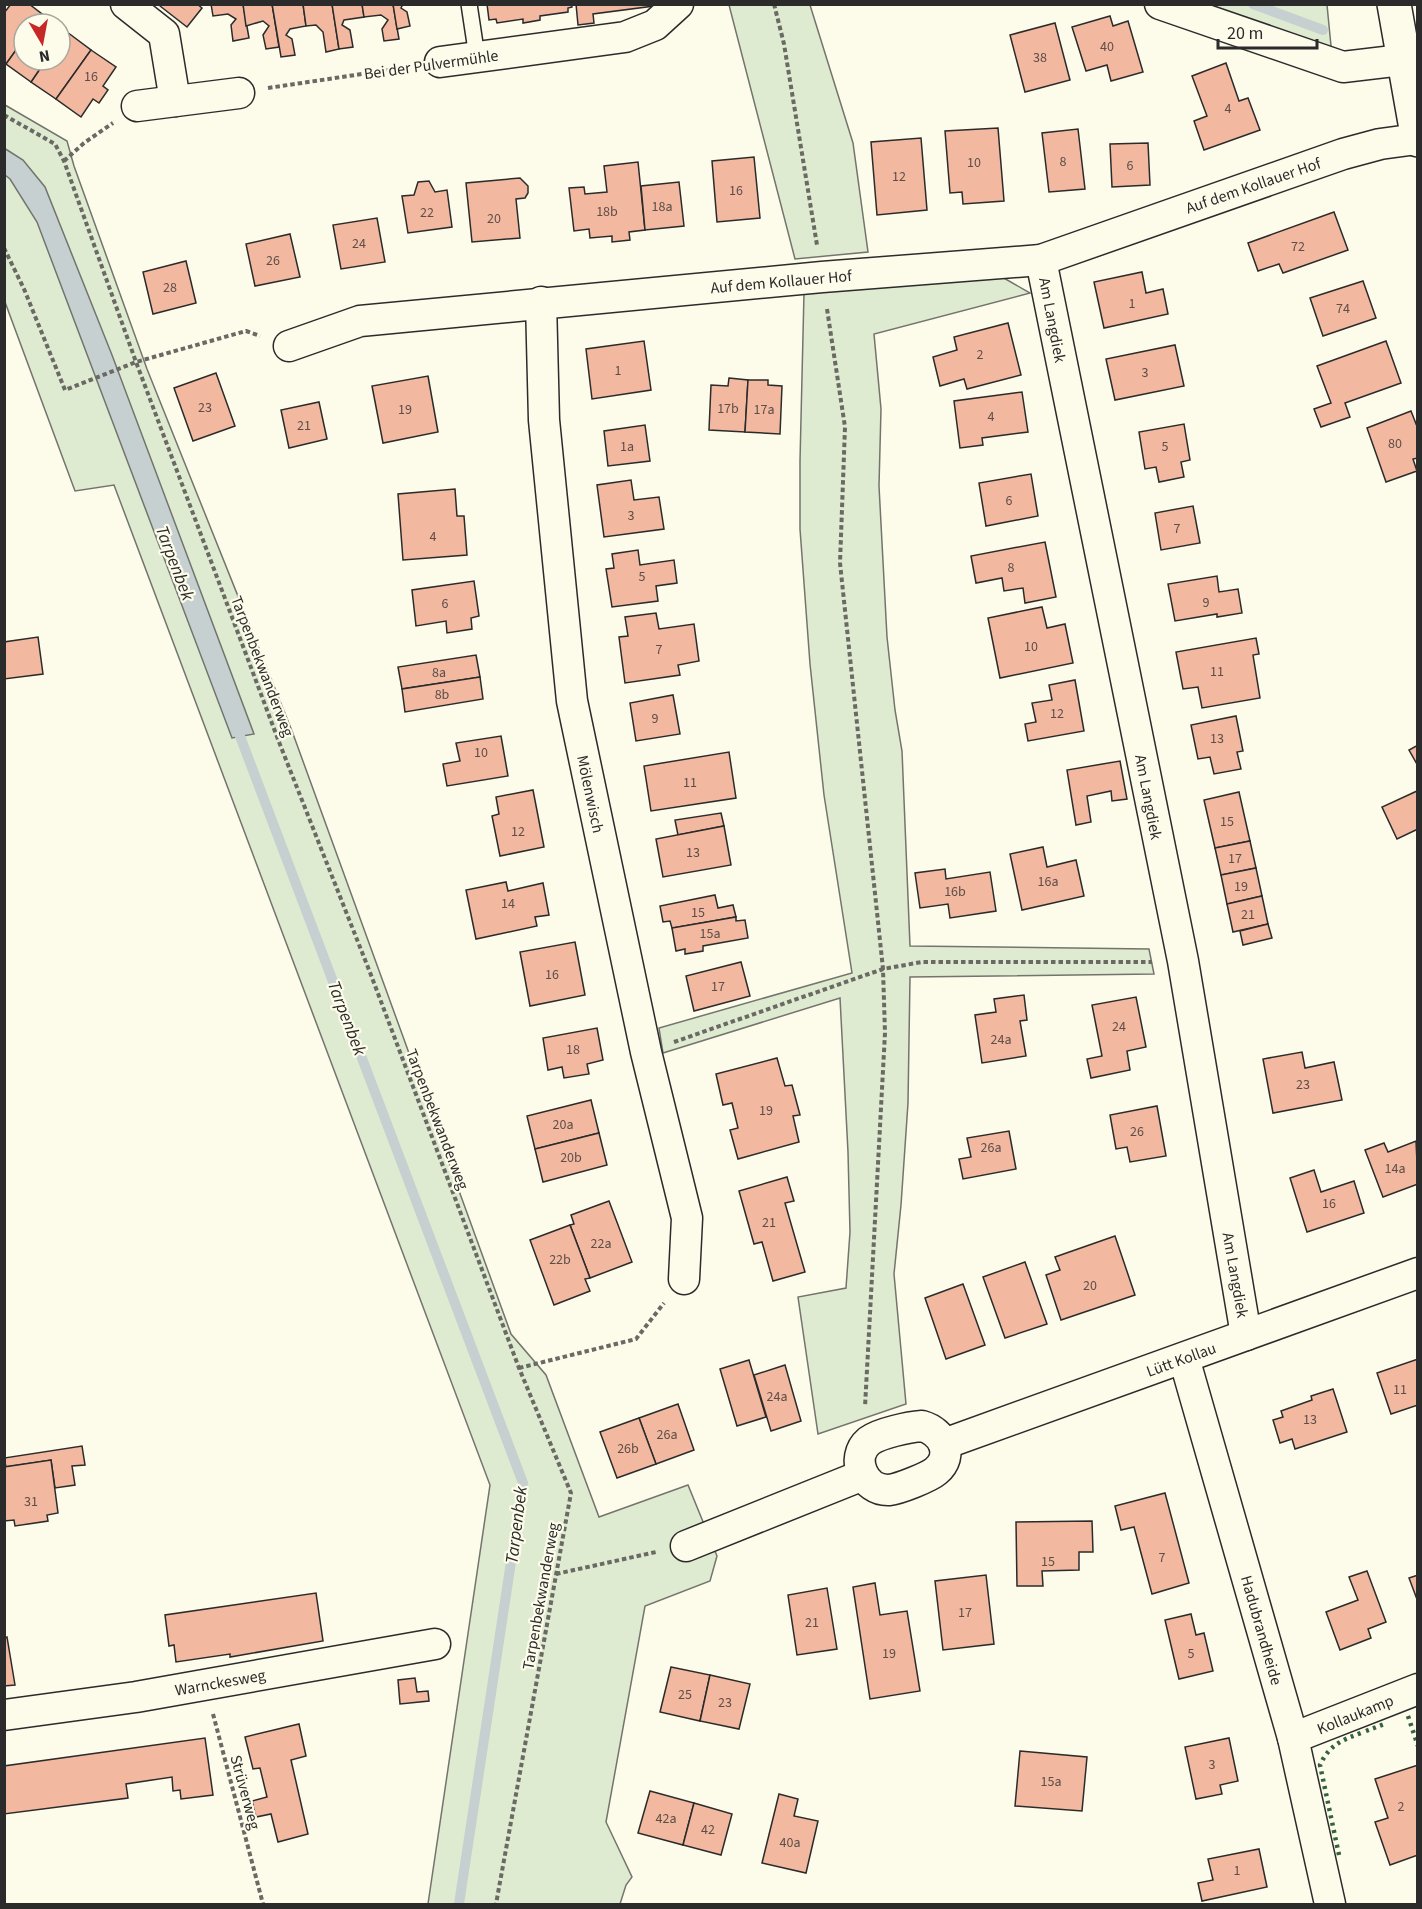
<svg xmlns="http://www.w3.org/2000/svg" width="1422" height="1909" viewBox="0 0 1422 1909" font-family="'Source Sans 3',sans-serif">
	<rect width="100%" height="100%" fill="#fdfbea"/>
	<g fill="#deebd1" stroke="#74746e" stroke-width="1.5">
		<polygon points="729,5 810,5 853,143 868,252 795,259"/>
		<polygon points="1182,5 1327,5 1332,56"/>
		<polygon points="5,105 67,141 74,166 147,369 292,731 511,1334 546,1375 599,1517 688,1485 717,1556 710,1581 645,1606 606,1822 632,1877 626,1885 620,1904 428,1904 490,1485 114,485 75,491 5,302"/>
		<polygon points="1002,277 1030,293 874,334 881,409 879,486 887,637 895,710 902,751 910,946 1149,949 1154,974 910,977 908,1103 901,1205 894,1274 906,1404 818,1434 798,1297 846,1288 850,1232 848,1152 840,998 663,1053 659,1028 852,973 824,795 810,664 800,529 800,461 804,293"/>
	</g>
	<polygon fill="#c7d0d0" stroke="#74746e" stroke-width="1.5" points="4,148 23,160 45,187 112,355 254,734 232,738 37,222 10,179 5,175"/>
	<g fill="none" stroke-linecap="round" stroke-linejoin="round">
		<g stroke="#c7d0d0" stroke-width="10">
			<polyline points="1253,4 1323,30"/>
			<polyline points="235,723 523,1483 459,1904"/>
		</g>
	</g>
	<g fill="#f2b8a0" stroke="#2b2b2b" stroke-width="1.5">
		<polygon points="11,4 29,4 42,14 35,24 24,24 24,39 6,64 4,62 4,13"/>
		<polygon points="160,4 197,4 202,8 187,27 160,6"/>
		<polygon points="211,4 243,4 249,38 233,41 231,25 236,19 228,14 213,16"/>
		<polygon points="243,4 272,4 279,47 266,49 263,35 269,26 263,21 246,26"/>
		<polygon points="272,4 303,4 306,26 290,29 286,35 292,39 295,55 281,57"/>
		<polygon points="303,4 332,4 339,49 326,52 323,32 316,25 306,26"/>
		<polygon points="332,4 362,4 364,17 344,20 342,25 350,30 353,47 339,49"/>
		<polygon points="362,4 393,4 399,39 384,41 382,29 388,20 381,15 364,17"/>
		<polygon points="393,4 403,4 401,8 407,12 410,26 397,29"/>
		<polygon points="487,4 571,4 572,7 568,8 568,12 540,16 540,20 523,23 523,19 497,23 496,19 489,20"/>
		<polygon points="576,4 654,4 654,6 593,14 594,23 578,25"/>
		<polygon points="42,14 56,24 35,24"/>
		<polygon points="1110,16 1113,26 1128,21 1143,72 1111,81 1107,65 1086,71 1072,27"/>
		<polygon points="1055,23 1070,80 1025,92 1010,35"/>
		<polygon points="67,32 91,50 56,99 31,82 46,60 60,60 60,41"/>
		<polygon points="24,39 24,60 46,60 31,82 6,64"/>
		<polygon points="91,50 116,67 103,86 108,90 99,103 93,99 81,117 56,99"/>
		<polygon points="1226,63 1239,101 1248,98 1260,130 1204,150 1194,121 1207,116 1192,76"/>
		<polygon points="998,128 1004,201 963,204 962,192 950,193 945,131"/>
		<polygon points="1078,129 1085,189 1049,192 1042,133"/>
		<polygon points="921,138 927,210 877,215 871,142"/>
		<polygon points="1148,143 1150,185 1112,187 1110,144"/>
		<polygon points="754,157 760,218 717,222 712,161"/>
		<polygon points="638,162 645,230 629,232 630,240 612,242 612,236 590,238 589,229 574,231 569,188 584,187 585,194 607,192 604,166"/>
		<polygon points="520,178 528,186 528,193 525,198 516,199 520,238 472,242 466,183"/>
		<polygon points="429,181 435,192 447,190 452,227 408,233 402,196 414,195 418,182"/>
		<polygon points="679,182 684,226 645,230 641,186"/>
		<polygon points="1334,212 1348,250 1283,273 1279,264 1258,271 1248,243"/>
		<polygon points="377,218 385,262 341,269 333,225"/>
		<polygon points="290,234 300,277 255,286 246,244"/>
		<polygon points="186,261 196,303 153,314 143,272"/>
		<polygon points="1142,272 1146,293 1163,289 1168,314 1104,328 1094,282"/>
		<polygon points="1363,281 1376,318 1323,336 1310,298"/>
		<polygon points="1008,323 1021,375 967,389 964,379 940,386 933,357 957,350 954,337"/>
		<polygon points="644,341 651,390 592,399 586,349"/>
		<polygon points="1386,341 1401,383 1345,403 1350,417 1321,427 1314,409 1331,403 1317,366"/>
		<polygon points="1175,345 1184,386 1115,400 1106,359"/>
		<polygon points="216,373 235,426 193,441 174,388"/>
		<polygon points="428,376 438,432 383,443 372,386"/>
		<polygon points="729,378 748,380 745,432 709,430 711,385 728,386"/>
		<polygon points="748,380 768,380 768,385 782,386 780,434 745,432"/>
		<polygon points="1022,392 1028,432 982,438 983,445 960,448 954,401"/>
		<polygon points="319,402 327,439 289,448 281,410"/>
		<polygon points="1411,411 1418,429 1418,458 1413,459 1417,471 1386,482 1367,428"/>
		<polygon points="1184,424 1190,460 1181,462 1184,477 1159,482 1156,467 1145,469 1139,432"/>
		<polygon points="645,425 650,461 608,466 604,431"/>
		<polygon points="1031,474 1038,516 986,526 979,483"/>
		<polygon points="631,480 634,500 659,497 664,529 604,537 597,485"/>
		<polygon points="455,489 457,516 464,516 467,555 403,560 398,494"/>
		<polygon points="1193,506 1200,543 1161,550 1155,513"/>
		<polygon points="1045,542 1056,597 1025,603 1023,588 1004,591 1002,578 976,583 971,556"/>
		<polygon points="638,550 640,565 674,560 677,583 656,586 658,601 612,607 606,569 614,568 612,554"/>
		<polygon points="1217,576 1219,592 1238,589 1242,613 1217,617 1217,614 1175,621 1168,584"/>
		<polygon points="474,581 479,616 471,618 472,629 447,633 446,621 416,626 412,590"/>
		<polygon points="1042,607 1047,628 1065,624 1073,663 1000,678 988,618"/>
		<polygon points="656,613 659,629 694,624 699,661 678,665 680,675 625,683 619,637 628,636 625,617"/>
		<polygon points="38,637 43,674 4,679 4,642"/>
		<polygon points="1256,638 1259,654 1253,655 1260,698 1202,708 1198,687 1183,689 1176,652"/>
		<polygon points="476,655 480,677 402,689 398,667"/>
		<polygon points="480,677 483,699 405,712 402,689"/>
		<polygon points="1075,680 1084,731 1028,741 1025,724 1036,722 1032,703 1052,700 1049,685"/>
		<polygon points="673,695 680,734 636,741 630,703"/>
		<polygon points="1236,716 1243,751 1237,752 1241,769 1214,774 1210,757 1198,759 1191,725"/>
		<polygon points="501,736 508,776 447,786 443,764 460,761 456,743"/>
		<polygon points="1418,745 1418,766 1409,750"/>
		<polygon points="729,752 736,798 651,811 644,766"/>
		<polygon points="1120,761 1127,799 1112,801 1111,791 1087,796 1091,822 1076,825 1067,770"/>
		<polygon points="533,790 544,847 500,856 492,816 499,814 496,797"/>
		<polygon points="1417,791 1418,829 1397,839 1382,807"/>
		<polygon points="1239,792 1250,841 1215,848 1204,800"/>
		<polygon points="721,813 724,826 678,835 675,820"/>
		<polygon points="724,826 731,865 663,877 656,839"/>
		<polygon points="1250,841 1256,868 1221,875 1215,848"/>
		<polygon points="1043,847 1047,867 1076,860 1084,896 1022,910 1010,854"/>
		<polygon points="1256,868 1262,896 1227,904 1221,875"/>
		<polygon points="945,869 946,879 990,872 996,911 950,918 948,904 920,908 915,873"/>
		<polygon points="506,882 508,891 543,883 549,915 535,917 537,926 476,939 466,890"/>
		<polygon points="715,895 718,908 733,905 736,917 672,928 670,921 663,922 660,906"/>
		<polygon points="1262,896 1268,924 1233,932 1227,904"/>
		<polygon points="736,917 736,921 745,920 748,938 703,946 703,951 685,954 685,949 676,951 672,928"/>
		<polygon points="1268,924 1272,938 1243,945 1240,931"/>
		<polygon points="575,942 585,995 530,1006 520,952"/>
		<polygon points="741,962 750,996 694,1011 686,976"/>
		<polygon points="1024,995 1027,1020 1020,1021 1026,1056 982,1063 975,1015 996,1012 994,999"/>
		<polygon points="1136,997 1146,1047 1127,1051 1130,1070 1091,1078 1087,1059 1102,1056 1092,1005"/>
		<polygon points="597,1028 603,1060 587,1064 589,1074 564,1078 562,1067 548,1070 543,1038"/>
		<polygon points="1302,1052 1305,1068 1334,1062 1342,1100 1273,1113 1263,1059"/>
		<polygon points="777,1058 785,1086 792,1085 800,1115 793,1116 799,1142 738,1159 730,1130 738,1128 732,1103 723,1105 716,1074"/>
		<polygon points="591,1100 599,1133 535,1149 527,1116"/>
		<polygon points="1157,1106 1166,1156 1130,1162 1127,1147 1116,1149 1110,1115"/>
		<polygon points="1009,1131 1016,1169 963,1179 959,1159 971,1157 967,1138"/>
		<polygon points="599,1133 607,1165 543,1182 535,1149"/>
		<polygon points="1416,1141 1418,1184 1383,1197 1365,1150 1384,1143 1388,1152"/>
		<polygon points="1314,1170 1321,1192 1354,1181 1364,1213 1307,1232 1290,1178"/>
		<polygon points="787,1177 794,1201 785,1203 805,1272 773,1281 762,1242 754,1244 739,1191"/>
		<polygon points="609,1201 632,1262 590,1278 570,1225 574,1224 571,1215"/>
		<polygon points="570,1225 590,1278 585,1279 590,1291 554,1305 530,1240"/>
		<polygon points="1115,1236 1135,1295 1061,1320 1046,1275 1060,1270 1055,1257"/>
		<polygon points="1025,1262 1047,1324 1005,1338 983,1277"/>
		<polygon points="963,1284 985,1345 946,1359 925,1298"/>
		<polygon points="1418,1359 1418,1405 1391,1414 1377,1373"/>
		<polygon points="749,1360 766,1417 737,1426 720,1369"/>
		<polygon points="785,1365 801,1421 771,1431 754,1375"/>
		<polygon points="1333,1389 1347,1432 1295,1449 1292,1439 1280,1443 1273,1420 1283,1417 1281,1411 1312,1400 1311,1396"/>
		<polygon points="678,1404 694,1450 656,1464 639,1418"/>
		<polygon points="639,1418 656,1464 617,1478 600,1432"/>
		<polygon points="82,1446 85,1465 72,1466 75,1485 55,1488 51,1460 6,1467 4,1458"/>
		<polygon points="51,1460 58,1513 47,1515 48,1521 15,1526 14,1520 4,1521 4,1467"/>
		<polygon points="1165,1493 1189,1583 1152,1594 1134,1527 1121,1530 1115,1506"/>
		<polygon points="1092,1521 1093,1552 1079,1552 1079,1570 1042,1571 1043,1586 1017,1586 1016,1522"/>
		<polygon points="1367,1571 1386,1622 1368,1629 1371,1638 1340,1650 1326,1612 1358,1600 1349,1577"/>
		<polygon points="986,1575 994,1644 943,1650 935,1581"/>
		<polygon points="1418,1575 1418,1602 1409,1578"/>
		<polygon points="875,1583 880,1615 907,1611 920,1691 870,1699 853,1587"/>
		<polygon points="827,1588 837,1649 797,1655 788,1595"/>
		<polygon points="316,1593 323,1641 230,1657 230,1654 176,1662 174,1645 169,1646 165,1615"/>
		<polygon points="1191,1614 1196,1635 1204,1633 1213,1671 1179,1679 1165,1620"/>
		<polygon points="7,1637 15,1685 4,1686 4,1638"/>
		<polygon points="671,1667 710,1675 700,1721 660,1712"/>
		<polygon points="710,1675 750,1684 739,1729 700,1721"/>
		<polygon points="415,1678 417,1692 428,1691 429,1701 400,1704 398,1680"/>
		<polygon points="299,1724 306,1756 291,1760 308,1834 278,1842 271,1814 256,1817 252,1801 267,1797 260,1768 253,1769 245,1737"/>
		<polygon points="205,1738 213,1795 181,1799 180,1790 173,1791 172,1777 126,1784 128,1798 4,1814 4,1766"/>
		<polygon points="1229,1738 1238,1781 1220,1785 1222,1794 1196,1799 1185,1747"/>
		<polygon points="1020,1751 1087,1757 1082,1811 1015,1806"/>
		<polygon points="1418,1765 1418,1855 1390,1865 1375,1822 1388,1818 1375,1779"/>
		<polygon points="650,1791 694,1803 683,1845 638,1833"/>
		<polygon points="779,1794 798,1799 794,1816 818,1821 806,1873 762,1863"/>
		<polygon points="694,1803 732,1814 721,1855 683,1845"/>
		<polygon points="1259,1849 1267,1887 1202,1901 1198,1883 1213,1880 1208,1859"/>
	</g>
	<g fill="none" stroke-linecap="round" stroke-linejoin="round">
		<defs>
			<polyline id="lane" points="469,4 477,57"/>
			<g id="street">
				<polyline points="126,4 164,34 175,101"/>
				<polyline points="1160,4 1343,67 1402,60"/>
				<polyline points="440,62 625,37 655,25 678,4"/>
				<polyline points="137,106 239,93"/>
				<polyline points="1041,260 1183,961 1246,1335"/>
				<polyline points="541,302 544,420 572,701 646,1052 687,1218 684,1279"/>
				<polyline points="289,346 360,321 822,277 1041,260 1343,154 1380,144 1417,139"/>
				<polyline points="1184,1358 1293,1738 1330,1904"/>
				<path d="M922,1426C943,1432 955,1455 936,1471C929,1477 899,1489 889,1490C864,1491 849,1458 869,1441C880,1433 909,1427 922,1426Z"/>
				<polyline points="944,1444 1418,1273"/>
				<polyline points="686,1546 863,1475"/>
				<polyline points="4,1715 136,1697 435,1644"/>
				<polyline points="1293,1738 1418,1689"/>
			</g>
			<polyline id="primary" points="1394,4 1418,140"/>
		</defs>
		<use href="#lane" stroke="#2b2b2b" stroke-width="18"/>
		<use href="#street" stroke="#2b2b2b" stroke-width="33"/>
		<use href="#primary" stroke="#2b2b2b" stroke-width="36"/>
		<g stroke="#6a6964" stroke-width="4" stroke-dasharray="4.5 3" stroke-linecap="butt">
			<polyline points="774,4 784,44 817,245"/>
			<polyline points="268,88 409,67"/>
			<polyline points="4,115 55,144 64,161 136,362 279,742 371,975 519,1368 571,1493 496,1904"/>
			<polyline points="64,161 84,143 113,123"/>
			<polyline points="4,248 24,289 65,390 136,362 246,331 260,336"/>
			<polyline points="827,309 845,427 840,563 883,969 885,1033 865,1407"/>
			<polyline points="674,1042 883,969 922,962 1152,962"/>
			<polyline points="519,1368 636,1339 664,1303"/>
			<polyline points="556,1574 656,1552"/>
			<polyline points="213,1714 263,1904"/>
		</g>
		<use href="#lane" stroke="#fdfbea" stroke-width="15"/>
		<use href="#street" stroke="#fdfbea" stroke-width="30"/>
		<use href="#primary" stroke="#fdfbea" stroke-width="33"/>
		<g stroke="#34623c" stroke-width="4.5" stroke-dasharray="3 4.5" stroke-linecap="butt">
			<polyline points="1408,1716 1418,1746"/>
			<polyline points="1366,1731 1387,1723"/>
			<path d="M1339,1855L1320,1765C1329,1745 1342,1740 1361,1733"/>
		</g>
	</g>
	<g text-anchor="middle" stroke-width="4.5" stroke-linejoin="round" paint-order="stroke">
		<g font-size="14" fill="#5d4e48">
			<text x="1107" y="51">40</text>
			<text x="1040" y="62">38</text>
			<text x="91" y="81">16</text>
			<text x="1228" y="113">4</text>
			<text x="1063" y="166">8</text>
			<text x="974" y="167">10</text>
			<text x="1130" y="170">6</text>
			<text x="899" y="181">12</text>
			<text x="736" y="195">16</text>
			<text x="662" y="211">18a</text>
			<text x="607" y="216">18b</text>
			<text x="427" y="217">22</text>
			<text x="494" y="223">20</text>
			<text x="359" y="248">24</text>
			<text x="1298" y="251">72</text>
			<text x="273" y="265">26</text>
			<text x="170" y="292">28</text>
			<text x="1132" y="308">1</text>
			<text x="1343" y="313">74</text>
			<text x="980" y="359">2</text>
			<text x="618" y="375">1</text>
			<text x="1145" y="377">3</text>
			<text x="205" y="412">23</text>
			<text x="728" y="413">17b</text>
			<text x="405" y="414">19</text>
			<text x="764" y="414">17a</text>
			<text x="991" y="421">4</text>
			<text x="304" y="430">21</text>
			<text x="1395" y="448">80</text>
			<text x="627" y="451">1a</text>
			<text x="1165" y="451">5</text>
			<text x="1009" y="505">6</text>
			<text x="631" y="520">3</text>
			<text x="1177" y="533">7</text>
			<text x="433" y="541">4</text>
			<text x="1011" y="572">8</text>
			<text x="642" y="581">5</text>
			<text x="1206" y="607">9</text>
			<text x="445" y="608">6</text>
			<text x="1031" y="651">10</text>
			<text x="659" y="654">7</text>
			<text x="1217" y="676">11</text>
			<text x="439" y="677">8a</text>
			<text x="442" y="699">8b</text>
			<text x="1057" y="718">12</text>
			<text x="655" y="723">9</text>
			<text x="1217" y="743">13</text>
			<text x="481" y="757">10</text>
			<text x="690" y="787">11</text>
			<text x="1227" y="826">15</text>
			<text x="518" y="836">12</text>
			<text x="693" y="857">13</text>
			<text x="1235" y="863">17</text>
			<text x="1048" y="886">16a</text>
			<text x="1241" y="891">19</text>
			<text x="955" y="896">16b</text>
			<text x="508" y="908">14</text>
			<text x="698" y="917">15</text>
			<text x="1248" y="919">21</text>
			<text x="710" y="938">15a</text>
			<text x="552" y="979">16</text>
			<text x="718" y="991">17</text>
			<text x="1119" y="1031">24</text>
			<text x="1001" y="1044">24a</text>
			<text x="573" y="1054">18</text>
			<text x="1303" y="1089">23</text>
			<text x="766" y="1115">19</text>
			<text x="563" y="1129">20a</text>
			<text x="1137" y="1136">26</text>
			<text x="991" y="1152">26a</text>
			<text x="571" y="1162">20b</text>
			<text x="1395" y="1173">14a</text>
			<text x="1329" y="1208">16</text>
			<text x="769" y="1227">21</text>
			<text x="601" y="1248">22a</text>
			<text x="560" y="1264">22b</text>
			<text x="1090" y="1290">20</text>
			<text x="1400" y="1394">11</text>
			<text x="777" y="1401">24a</text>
			<text x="1310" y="1424">13</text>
			<text x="667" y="1439">26a</text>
			<text x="628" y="1453">26b</text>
			<text x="31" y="1506">31</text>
			<text x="1162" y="1562">7</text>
			<text x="1048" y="1566">15</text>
			<text x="965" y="1617">17</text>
			<text x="812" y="1627">21</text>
			<text x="889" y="1658">19</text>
			<text x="1191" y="1658">5</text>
			<text x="685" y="1699">25</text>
			<text x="725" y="1707">23</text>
			<text x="1212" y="1769">3</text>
			<text x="1051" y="1786">15a</text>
			<text x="1401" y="1811">2</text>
			<text x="666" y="1823">42a</text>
			<text x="708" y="1834">42</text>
			<text x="790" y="1847">40a</text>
			<text x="1237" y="1875">1</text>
		</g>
		<g font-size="16" fill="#2b2b2b" stroke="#fdfbea">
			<text transform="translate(431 64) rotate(-8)" y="6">Bei der Pulvermühle</text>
			<text transform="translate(1253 185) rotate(-19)" y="6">Auf dem Kollauer Hof</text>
			<text transform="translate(781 281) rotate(-5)" y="6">Auf dem Kollauer Hof</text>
			<text transform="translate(1053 320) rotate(79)" y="6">Am Langdiek</text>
			<text transform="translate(263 666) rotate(69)" y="6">Tarpenbekwanderweg</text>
			<text transform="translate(591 794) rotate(78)" y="6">Mölenwisch</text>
			<text transform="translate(1149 797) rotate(79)" y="6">Am Langdiek</text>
			<text transform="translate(438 1119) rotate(69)" y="6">Tarpenbekwanderweg</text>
			<text transform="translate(1236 1275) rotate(80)" y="6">Am Langdiek</text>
			<text transform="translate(1181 1359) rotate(-20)" y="6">Lütt Kollau</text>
			<text transform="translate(540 1596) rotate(-80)" y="6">Tarpenbekwanderweg</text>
			<text transform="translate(1262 1630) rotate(74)" y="6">Hadubrandheide</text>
			<text transform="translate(220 1682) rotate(-10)" y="6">Warnckesweg</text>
			<text transform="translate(1355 1714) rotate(-22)" y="6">Kollaukamp</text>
			<text transform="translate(246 1792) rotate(75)" y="6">Strüverweg</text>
		</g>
		<g font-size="18" font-style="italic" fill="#2b2b2b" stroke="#fdfbea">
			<text transform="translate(175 563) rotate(69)" y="6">Tarpenbek</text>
			<text transform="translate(347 1018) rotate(69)" y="6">Tarpenbek</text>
			<text transform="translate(516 1525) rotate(-83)" y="6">Tarpenbek</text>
		</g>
	</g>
	<rect width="1422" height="1909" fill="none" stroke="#2b2b2b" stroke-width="12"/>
	<g transform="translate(42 42) rotate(170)"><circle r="28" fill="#fdfbea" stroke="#a9a89e" stroke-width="1.5"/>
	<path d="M0-4.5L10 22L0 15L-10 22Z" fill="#c62828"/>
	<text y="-9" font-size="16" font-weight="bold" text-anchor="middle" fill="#2b2b2b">N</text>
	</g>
	<path d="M1218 39v9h99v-9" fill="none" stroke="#2b2b2b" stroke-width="3"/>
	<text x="1227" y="39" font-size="18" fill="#2b2b2b" stroke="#fdfbea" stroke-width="4.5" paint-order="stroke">20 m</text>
</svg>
